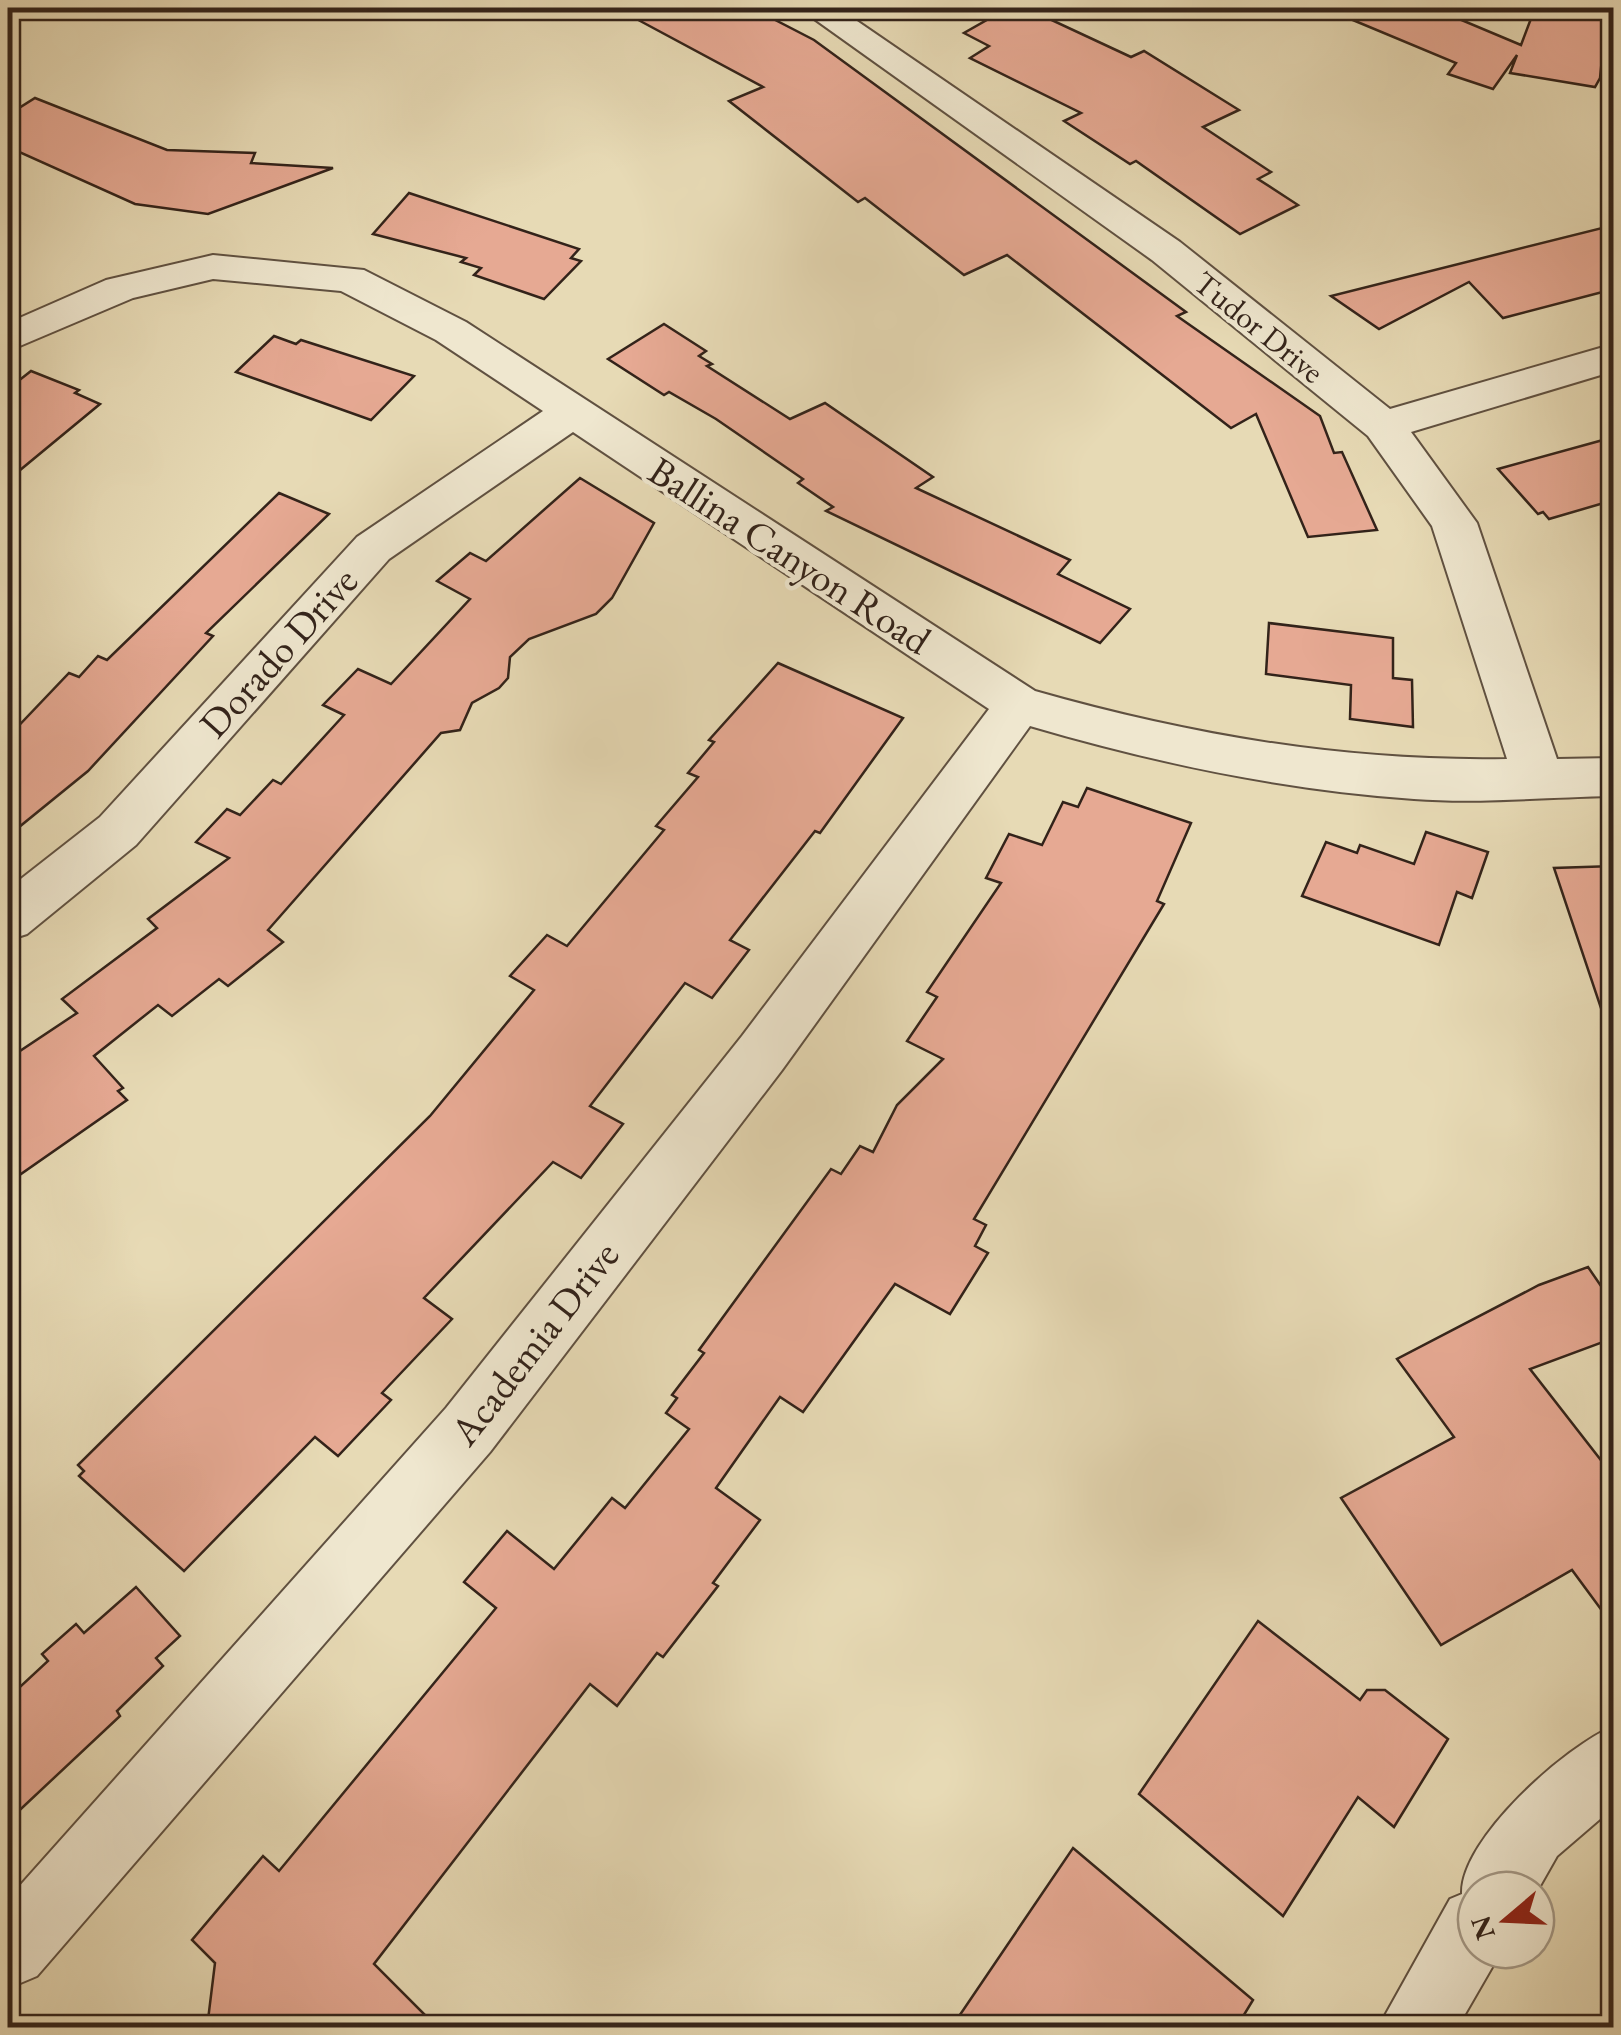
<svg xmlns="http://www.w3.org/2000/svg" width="1621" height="2035" viewBox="0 0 1621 2035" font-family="'EB Garamond',serif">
	<rect width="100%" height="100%" fill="#e7dab5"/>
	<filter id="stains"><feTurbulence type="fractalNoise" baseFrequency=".002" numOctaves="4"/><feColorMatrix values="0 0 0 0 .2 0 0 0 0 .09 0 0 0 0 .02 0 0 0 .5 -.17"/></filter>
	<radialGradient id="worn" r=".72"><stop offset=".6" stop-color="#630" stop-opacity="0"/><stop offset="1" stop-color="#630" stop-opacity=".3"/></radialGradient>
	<g fill="#e6a993" stroke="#33231a" stroke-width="2.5">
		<polygon points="616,8 752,8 814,40 1186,312 1177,316 1320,416 1334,453 1342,452 1377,530 1308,537 1256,414 1231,428 1007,255 964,275 865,198 858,202 729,101 763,87"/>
		<polygon points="1008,8 1026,8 1131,57 1144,51 1239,110 1203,127 1271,172 1258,179 1298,205 1240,234 1136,161 1130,164 1064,121 1081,113 970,58 989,46 964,33"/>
		<polygon points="1324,8 1433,8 1521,45 1535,8 1607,8 1600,78 1595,87 1510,73 1517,55 1493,89 1448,74 1456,63"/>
		<polygon points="35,98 167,150 255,153 251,163 333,168 208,214 135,204 8,147 8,115"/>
		<polygon points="409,193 579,249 571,258 581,261 544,299 474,275 481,268 461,262 466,258 373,234"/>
		<polygon points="1614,225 1614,289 1503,318 1469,282 1379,329 1331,296"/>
		<polygon points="664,324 706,351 699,356 712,364 707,366 790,419 825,403 933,477 916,488 1070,560 1058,574 1130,609 1100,643 826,511 833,507 798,483 803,479 716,419 669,392 664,395 608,359"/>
		<polygon points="274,336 296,344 301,340 414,376 371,420 236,372"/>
		<polygon points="31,371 79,390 75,393 100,404 8,480 8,389"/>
		<polygon points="1614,437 1614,500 1549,519 1543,512 1538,514 1498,469"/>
		<polygon points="580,478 654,523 612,598 596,614 529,639 510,657 508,678 499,688 472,703 460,730 441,733 268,930 283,942 228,986 219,979 172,1016 158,1005 94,1056 123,1088 118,1091 127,1100 8,1183 8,1059 77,1013 62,999 157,928 148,919 229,858 196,842 227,809 240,815 273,780 281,784 344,715 323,705 358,669 391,684 470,599 437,581 470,553 486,561"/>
		<polygon points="279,493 329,514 206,633 213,636 88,771 8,836 8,737 69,673 79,677 98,656 107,660"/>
		<polygon points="1269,623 1393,638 1393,678 1412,680 1413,727 1350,719 1351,685 1266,674"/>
		<polygon points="778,663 903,718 820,833 815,831 730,940 749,950 712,998 685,983 590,1106 623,1124 581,1178 553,1162 424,1298 452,1319 382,1393 391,1400 338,1456 315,1437 184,1571 79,1476 84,1471 78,1465 430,1116 534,990 510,976 547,935 567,946 664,830 656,826 698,777 688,773 714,742 709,740"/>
		<polygon points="1087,788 1191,823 1157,901 1164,904 974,1219 986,1225 975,1246 988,1253 950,1314 895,1284 803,1412 780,1397 716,1488 760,1520 713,1583 718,1586 663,1657 657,1653 617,1706 590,1684 374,1964 438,2028 207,2028 215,1963 192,1940 263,1856 279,1871 496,1608 464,1582 507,1531 554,1569 612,1498 625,1508 689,1429 666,1413 677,1398 672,1395 704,1353 699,1350 831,1169 841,1174 860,1146 873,1152 897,1105 943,1059 907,1041 937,997 927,992 1001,883 986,878 1009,834 1042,845 1063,802 1078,807"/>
		<polygon points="1426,832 1488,852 1472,898 1457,892 1439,945 1302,896 1326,842 1357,853 1360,845 1414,864"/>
		<polygon points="1614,866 1614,1021 1606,1023 1554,868"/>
		<polygon points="1588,1267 1614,1305 1614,1338 1530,1369 1614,1477 1614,1627 1572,1570 1441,1645 1341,1498 1454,1437 1397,1359 1539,1285"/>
		<polygon points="136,1587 180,1636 156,1658 163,1666 117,1711 120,1716 8,1821 8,1698 48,1661 42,1654 76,1624 84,1633"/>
		<polygon points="1258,1621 1360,1700 1367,1690 1385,1690 1448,1739 1394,1827 1358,1797 1283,1916 1139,1794"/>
		<polygon points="1073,1848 1253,2000 1236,2028 951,2028"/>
	</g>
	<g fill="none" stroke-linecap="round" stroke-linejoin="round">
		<defs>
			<g id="street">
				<path d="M799,8H838L1180,242L1390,409L1614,344V371L1411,432L1477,523L1557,759L1614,758V796C1548,797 1480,804 1414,799C1283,790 1156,763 1030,726L782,1070L490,1452L37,1976L11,1987L8,1899L446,1408L742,1036L989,709L573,432L389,559L136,845L27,934L8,940V889L100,817L357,537L543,411L436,340L341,291L213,279L133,298L8,351V323L106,280L213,255L364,270L466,322L1035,691C1190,735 1345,762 1507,759L1432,526L1368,436L1152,260Z"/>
				<path d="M1614,1726V1807L1557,1856L1536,1893L1476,1890V1950H1502L1457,2028H1378L1450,1899L1462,1894C1460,1839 1566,1746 1614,1726Z"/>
			</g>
		</defs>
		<use href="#street" stroke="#605141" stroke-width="4"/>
		<use href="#street" fill="#efe7cf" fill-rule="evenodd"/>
	</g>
	<g text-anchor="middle" stroke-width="9" stroke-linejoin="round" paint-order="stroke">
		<g font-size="32" fill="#33231a" stroke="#efe7cf">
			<text transform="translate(1259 327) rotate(39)" y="11">Tudor Drive</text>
		</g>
		<g font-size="40" fill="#33231a" stroke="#efe7cf">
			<text transform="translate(790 555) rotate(33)" y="14">Ballina Canyon Road</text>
			<text transform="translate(278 652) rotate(-48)" y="14">Dorado Drive</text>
			<text transform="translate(534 1343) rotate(-52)" y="14">Academia Drive</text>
		</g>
	</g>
	<rect width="1621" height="2035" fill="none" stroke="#e7dab5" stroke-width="40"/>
	<rect x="10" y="10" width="1601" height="2015" fill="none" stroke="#33231a" stroke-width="5"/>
	<rect x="20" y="20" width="1581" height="1995" fill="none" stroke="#33231a" stroke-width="2.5"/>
	<g transform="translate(1506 1920) rotate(251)"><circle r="48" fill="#efe7cf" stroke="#a49987" stroke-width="2.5"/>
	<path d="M0-8L18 38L0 25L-18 38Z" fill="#8f2418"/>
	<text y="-15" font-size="28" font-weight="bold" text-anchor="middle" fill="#33231a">N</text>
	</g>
	<rect width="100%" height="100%" filter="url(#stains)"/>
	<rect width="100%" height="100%" fill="url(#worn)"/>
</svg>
